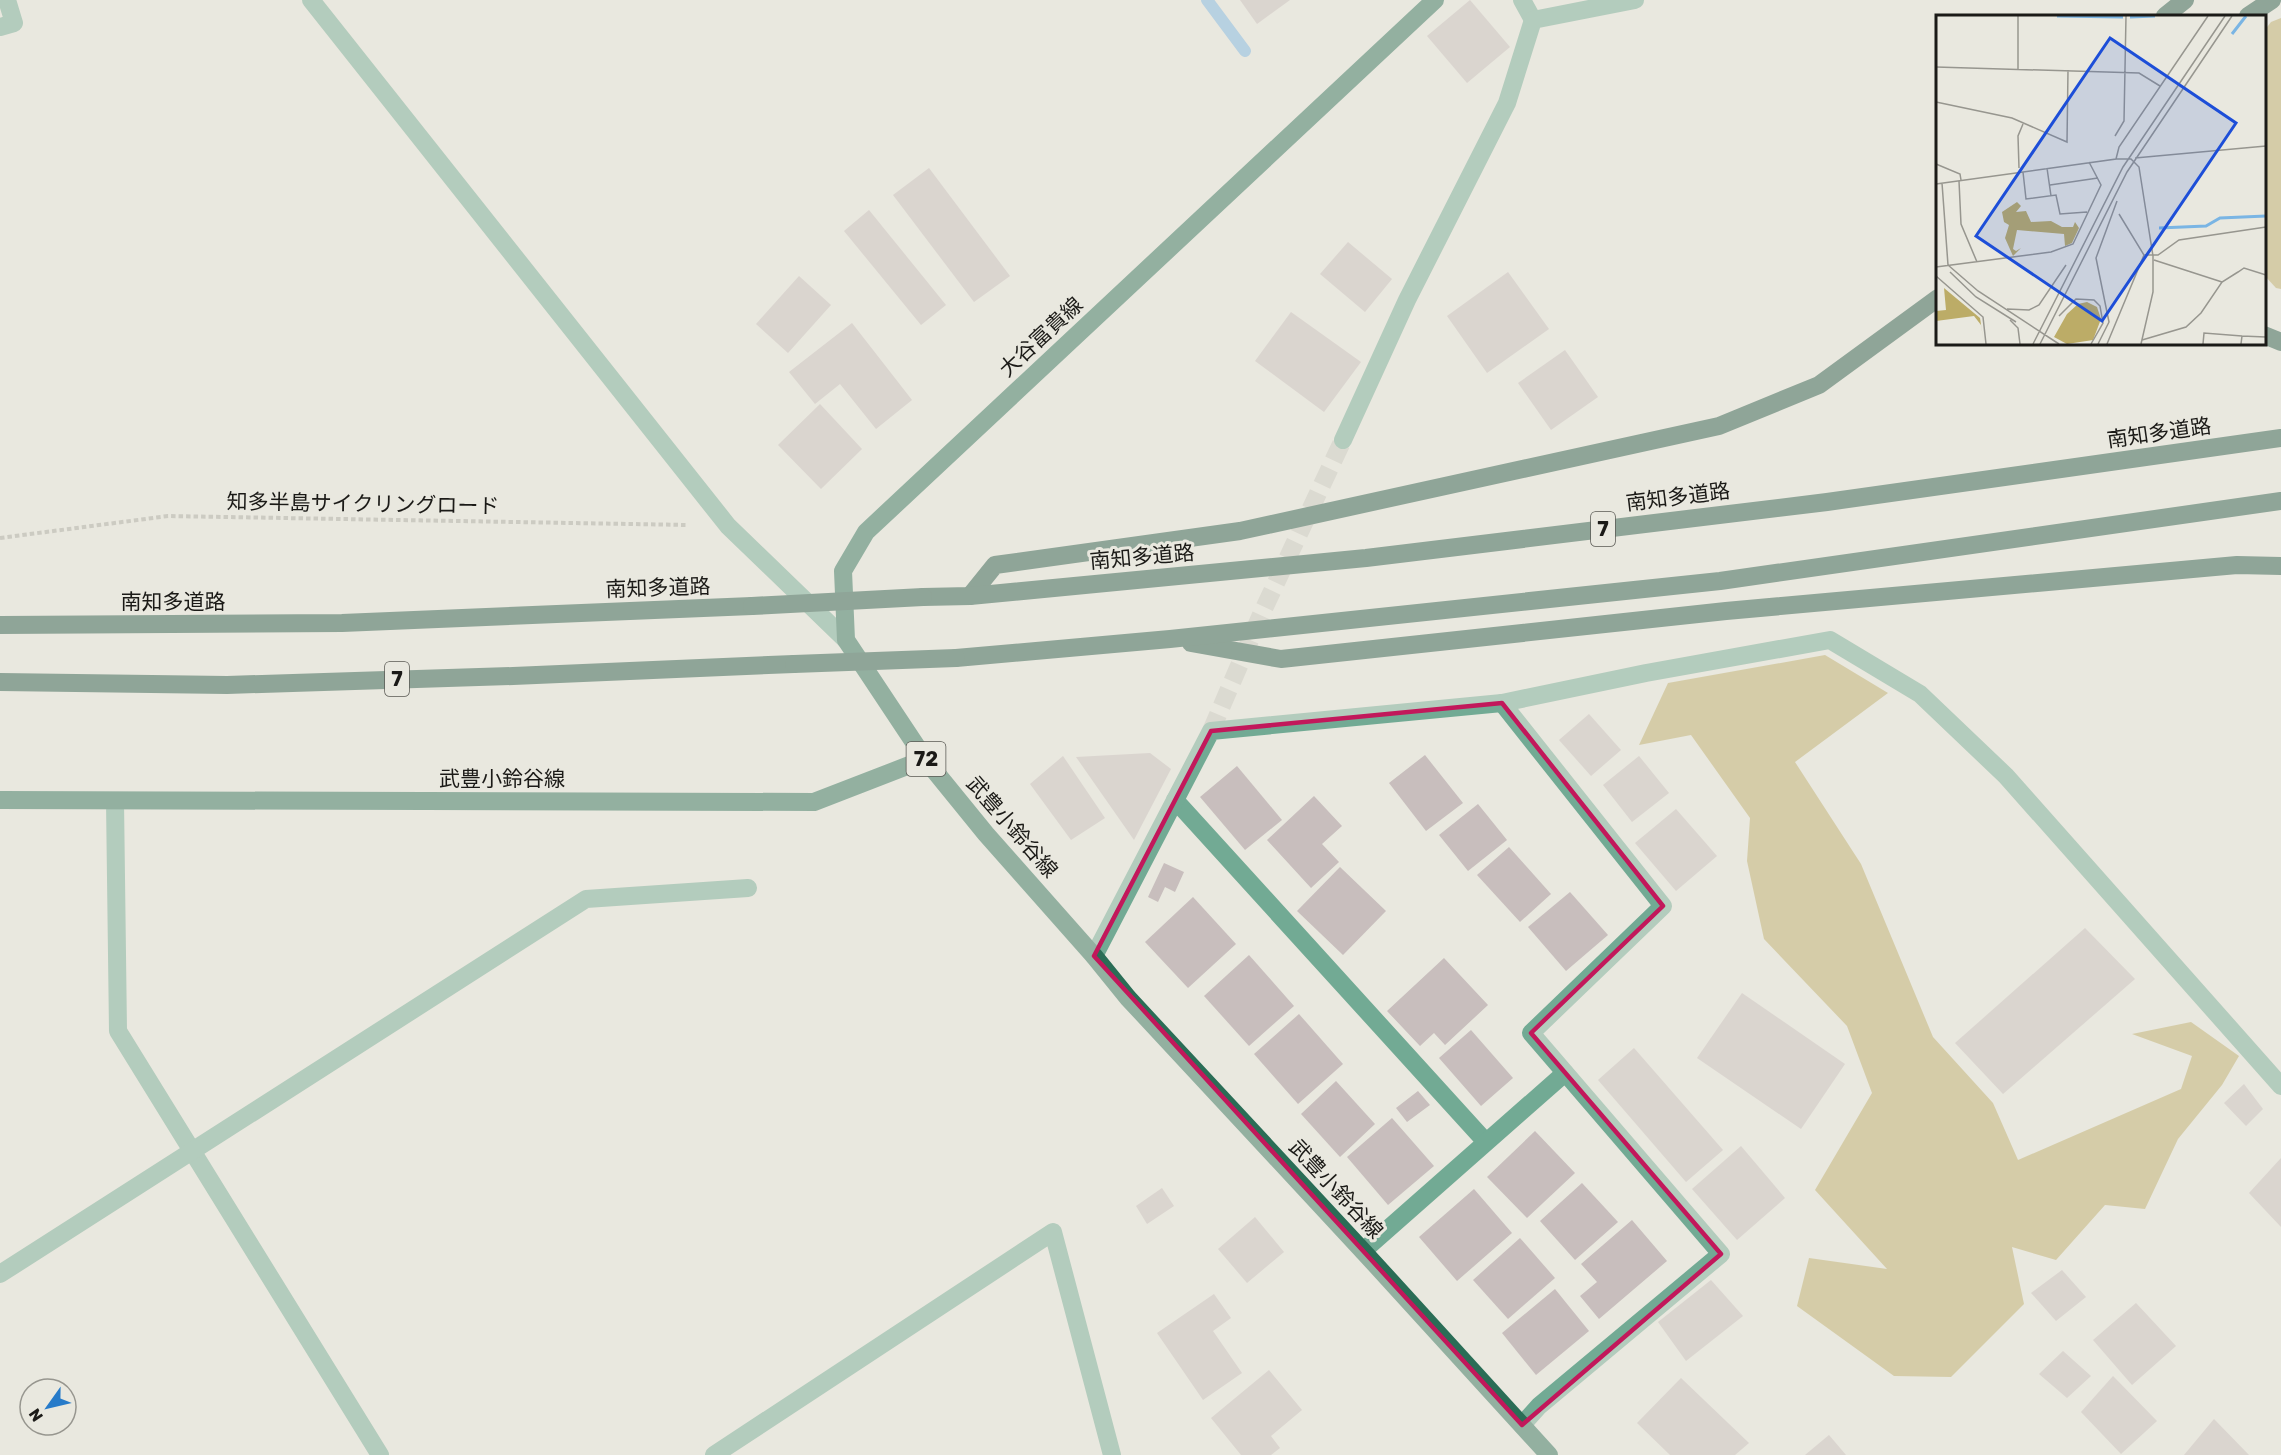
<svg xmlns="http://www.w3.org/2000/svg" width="2281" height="1455" viewBox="0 0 2281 1455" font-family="Rubik,'Noto Sans JP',sans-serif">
	<rect width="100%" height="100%" fill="#e9e8df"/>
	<g fill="#bcac67">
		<polygon points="2281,18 2281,289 2276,288 2265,276 2264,31 2271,22"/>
		<polygon points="1825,655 1888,693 1795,762 1861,864 1933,1037 1993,1103 2018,1160 2181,1089 2192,1056 2132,1034 2191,1022 2239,1056 2222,1085 2178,1139 2145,1209 2105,1205 2056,1260 2012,1247 2024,1304 1951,1377 1894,1376 1797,1306 1809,1258 1887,1269 1815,1190 1872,1093 1847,1026 1764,939 1747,861 1750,818 1691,735 1639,745 1668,683"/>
	</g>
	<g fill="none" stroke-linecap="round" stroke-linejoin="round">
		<polyline stroke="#7ab5e4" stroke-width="12" points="1207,0 1245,51"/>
	</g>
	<g fill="#c8bebd">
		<polygon points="1240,0 1290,0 1257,24"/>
		<polygon points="1470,0 1510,47 1467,83 1427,36"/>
		<polygon points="929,168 1010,276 974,302 893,195"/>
		<polygon points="869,210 946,305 921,325 844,231"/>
		<polygon points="1348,242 1392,279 1365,312 1320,274"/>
		<polygon points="1508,272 1549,329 1487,373 1447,316"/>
		<polygon points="799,276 831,305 788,353 756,324"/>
		<polygon points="1291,312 1361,362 1324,412 1255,361"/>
		<polygon points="852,323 912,400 876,429 840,384 815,404 789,372"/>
		<polygon points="1565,350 1598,397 1551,430 1518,383"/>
		<polygon points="820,404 862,449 821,489 778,445"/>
		<polygon points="1589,714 1621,750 1591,776 1559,740"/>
		<polygon points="1150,753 1171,769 1134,840 1076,757"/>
		<polygon points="1425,755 1463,803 1426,831 1389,783"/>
		<polygon points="1063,756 1105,818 1071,840 1030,784"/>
		<polygon points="1639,756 1669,793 1632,822 1603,785"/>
		<polygon points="1237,766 1282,820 1245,850 1200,797"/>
		<polygon points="1314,796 1342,826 1322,844 1339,862 1311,888 1267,840"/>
		<polygon points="1478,804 1507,840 1468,871 1439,835"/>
		<polygon points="1676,809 1717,856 1676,891 1635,843"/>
		<polygon points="1509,847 1551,894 1520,922 1477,875"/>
		<polygon points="1164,863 1184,872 1175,892 1165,887 1158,902 1148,897"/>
		<polygon points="1340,867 1386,911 1343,955 1297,911"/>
		<polygon points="1570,892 1608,935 1566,971 1528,927"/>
		<polygon points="1193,897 1236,944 1188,988 1145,942"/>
		<polygon points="2085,928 2135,979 2003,1094 1955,1043"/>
		<polygon points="1249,955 1294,1006 1249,1046 1204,996"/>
		<polygon points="1444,958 1488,1005 1445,1045 1434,1033 1420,1046 1387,1011"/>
		<polygon points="1742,993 1845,1064 1801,1129 1697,1058"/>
		<polygon points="1299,1014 1343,1064 1298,1104 1254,1054"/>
		<polygon points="1471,1030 1513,1078 1481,1106 1439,1058"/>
		<polygon points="1634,1048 1723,1150 1686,1182 1598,1080"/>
		<polygon points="1336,1081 1375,1124 1340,1157 1301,1114"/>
		<polygon points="2244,1084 2263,1109 2246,1126 2224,1103"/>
		<polygon points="1418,1091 1430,1105 1407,1122 1396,1108"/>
		<polygon points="1392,1118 1434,1166 1388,1205 1347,1157"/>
		<polygon points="1535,1131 1575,1173 1527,1218 1487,1177"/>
		<polygon points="1741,1146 1785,1198 1737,1240 1692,1189"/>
		<polygon points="2281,1158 2281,1227 2249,1193"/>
		<polygon points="1582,1183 1618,1222 1575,1260 1540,1221"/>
		<polygon points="1162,1188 1174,1206 1147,1224 1136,1206"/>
		<polygon points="1474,1189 1512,1233 1457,1281 1419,1237"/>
		<polygon points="1255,1217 1284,1252 1247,1283 1218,1249"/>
		<polygon points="1632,1220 1667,1261 1599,1319 1580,1296 1597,1282 1581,1264"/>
		<polygon points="1520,1238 1555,1278 1508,1319 1473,1280"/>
		<polygon points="2062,1270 2086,1297 2056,1321 2031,1293"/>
		<polygon points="1711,1280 1743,1316 1686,1361 1658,1322"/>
		<polygon points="1555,1289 1589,1331 1536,1375 1502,1333"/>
		<polygon points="1214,1294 1231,1318 1213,1331 1242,1373 1203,1400 1157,1333"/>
		<polygon points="2136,1303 2176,1346 2132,1385 2093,1340"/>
		<polygon points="2063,1351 2091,1376 2067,1398 2039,1374"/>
		<polygon points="1269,1370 1302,1410 1271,1436 1280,1448 1271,1455 1241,1455 1211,1418"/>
		<polygon points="2113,1376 2157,1421 2121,1454 2081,1412"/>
		<polygon points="1681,1378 1749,1443 1735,1455 1670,1455 1637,1423"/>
		<polygon points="2214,1419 2249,1455 2184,1455"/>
		<polygon points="1829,1435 1846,1455 1805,1455"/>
	</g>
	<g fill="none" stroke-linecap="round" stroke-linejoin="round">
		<polyline stroke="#cac9c1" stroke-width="18" stroke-dasharray="18 9" stroke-linecap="butt" points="1211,731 1260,617 1343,440"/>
		<polyline stroke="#a9a8a1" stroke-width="4" stroke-dasharray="4.5 3" stroke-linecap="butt" points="0,538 168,516 688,525"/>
		<g stroke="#72aa94" stroke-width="18">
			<polyline points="311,0 728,526 846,640"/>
			<polyline points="1522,0 1533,20"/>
			<polyline points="0,27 14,23 7,0"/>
			<polyline points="1343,440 1407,300 1507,103 1533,20 1635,0"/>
			<polyline points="1502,703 1663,906 1531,1033 1721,1254 1539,1406 1522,1425"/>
			<polyline points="1175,800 1485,1141"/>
			<polyline points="115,801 118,1031 380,1455"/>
			<polyline points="1094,956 1211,731 1502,703 1646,673 1830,640 1920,694 2006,776 2281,1086"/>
			<polyline points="1363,1251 1565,1073"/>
			<polyline points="0,1274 586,899 748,888"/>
			<polyline points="714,1455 1053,1232 1112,1455"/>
		</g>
		<g stroke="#2a6d56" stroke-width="18">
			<polyline points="925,759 846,640 843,571 866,532 1435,0"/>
			<polyline points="0,800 814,802 925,759 986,834 1094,956 1128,998 1363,1251 1549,1455"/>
		</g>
		<g stroke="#235443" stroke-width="18">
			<polyline points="2165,16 2185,0"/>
			<polyline points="2248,16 2272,0"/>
			<polyline points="2264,335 2281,342"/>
			<polyline points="970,596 995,565 1240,531 1719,426 1819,385 1938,298"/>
			<polyline points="923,597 970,596 1366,558 1827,502 2281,438"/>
			<polyline points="0,625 342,623 752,606"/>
			<polyline points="1191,643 1281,659 1726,611 2237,565 2281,566"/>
			<polyline points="956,658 1170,639 1720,581 2281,501"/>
			<polyline points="0,682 227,685 513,676 794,664"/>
		</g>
		<g stroke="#235443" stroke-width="18">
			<polyline points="752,606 923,597"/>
			<polyline points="794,664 956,658"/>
		</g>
	</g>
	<path d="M0 0H2281V1455H0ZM1502,703L1663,906L1531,1033L1721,1254L1522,1425L1094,956L1211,731Z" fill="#e9e8df" fill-opacity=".55" fill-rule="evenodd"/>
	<path fill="none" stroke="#c2185b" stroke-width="4.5" stroke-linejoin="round" d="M1502,703L1663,906L1531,1033L1721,1254L1522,1425L1094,956L1211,731Z"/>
	<g text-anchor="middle" stroke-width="6" stroke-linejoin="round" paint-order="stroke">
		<g fill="#e9e8df" stroke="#595853" stroke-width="1.5">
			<rect x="1591" y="512" width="24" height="34" rx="4.5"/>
			<rect x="385" y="662" width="24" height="34" rx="4.5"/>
			<rect x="906.5" y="742" width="39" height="34" rx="4.5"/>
		</g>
		<g font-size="20" font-weight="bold" fill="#1b1a17">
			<text x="1603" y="536">7</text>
			<text x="397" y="686">7</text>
			<text x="926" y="766">72</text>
		</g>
		<g font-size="21" fill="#1b1a17" stroke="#e9e8df">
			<text transform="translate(1041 337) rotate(-43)" y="7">大谷富貴線</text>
			<text transform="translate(2159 433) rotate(-8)" y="7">南知多道路</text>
			<text transform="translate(1678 497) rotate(-7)" y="7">南知多道路</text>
			<text transform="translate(363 504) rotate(1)" y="7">知多半島サイクリングロード</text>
			<text transform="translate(1142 557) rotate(-5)" y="7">南知多道路</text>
			<text transform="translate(658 588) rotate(-2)" y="7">南知多道路</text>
			<text x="173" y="609">南知多道路</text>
			<text x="502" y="786">武豊小鈴谷線</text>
			<text transform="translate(1012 827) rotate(49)" y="7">武豊小鈴谷線</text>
			<text transform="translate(1336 1189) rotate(47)" y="7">武豊小鈴谷線</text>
		</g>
	</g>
	<g transform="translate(1936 15)">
		<rect width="330" height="330" fill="#e9e8df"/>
		<path d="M81,187L85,191L80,197L90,196L95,207L115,206L126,212H137L139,207L143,213L136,228L129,231L128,219L81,215L77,234L80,236L85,233L77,241L69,223L73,210L68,207L66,197ZM8,273L44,303L48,329L45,310L38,301L0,306V296L10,295ZM151,287L161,292L165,304L157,325L131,329L118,322L131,299L142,289Z" fill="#bcac67"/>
		<path fill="none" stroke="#7ab5e4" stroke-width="3" d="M121,1L187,2M194,2L219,1M296,19L310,1M223,213L270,211L284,203L330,201"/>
		<path fill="none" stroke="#97968f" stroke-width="1.5" d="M82,1V54M0,52L203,58L224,71M0,87L76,103L131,127L132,55M179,121L188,106L190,1M199,143L330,131M180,144H195L203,152L217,241V277L205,329M0,149L24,159L25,165M83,153L82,121L87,109M111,153L115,181M87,157L90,184L120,180L124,199L151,197M23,166L25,209L41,247M6,168L12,250M0,169L180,144L183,132L272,1M114,170L162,163M208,240H222L243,225L330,212M218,245L286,267M12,250L42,276L123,329M0,252L115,237L137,229L165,170L153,147M14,257L40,282L80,307M0,261L47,302L50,329M71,294L93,295L103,290L130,250M123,301L140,284L158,285L164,291L167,308L155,329M74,305L82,313L84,329M206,325L250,312L265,298L286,267L302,257L308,253L330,260M97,329L187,152L289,1M104,329L191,157L296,1M162,329L173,307L160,243L181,186M171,329L208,240L183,199M267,329L268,318L306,321M305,329L306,321L330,322"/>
		<path fill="#1d4ed8" fill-opacity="0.15" stroke="#1d4ed8" stroke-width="3" d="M174,23L300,108L166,306L40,221Z"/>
		<rect width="330" height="330" fill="none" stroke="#1b1a17" stroke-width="3"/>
	</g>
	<g transform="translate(48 1407) rotate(236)"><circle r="28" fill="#e9e8df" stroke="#97968f" stroke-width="1.5"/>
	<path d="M0-4.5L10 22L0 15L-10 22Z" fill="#277bc9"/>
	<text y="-9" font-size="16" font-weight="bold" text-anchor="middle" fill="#1b1a17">N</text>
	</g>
</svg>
